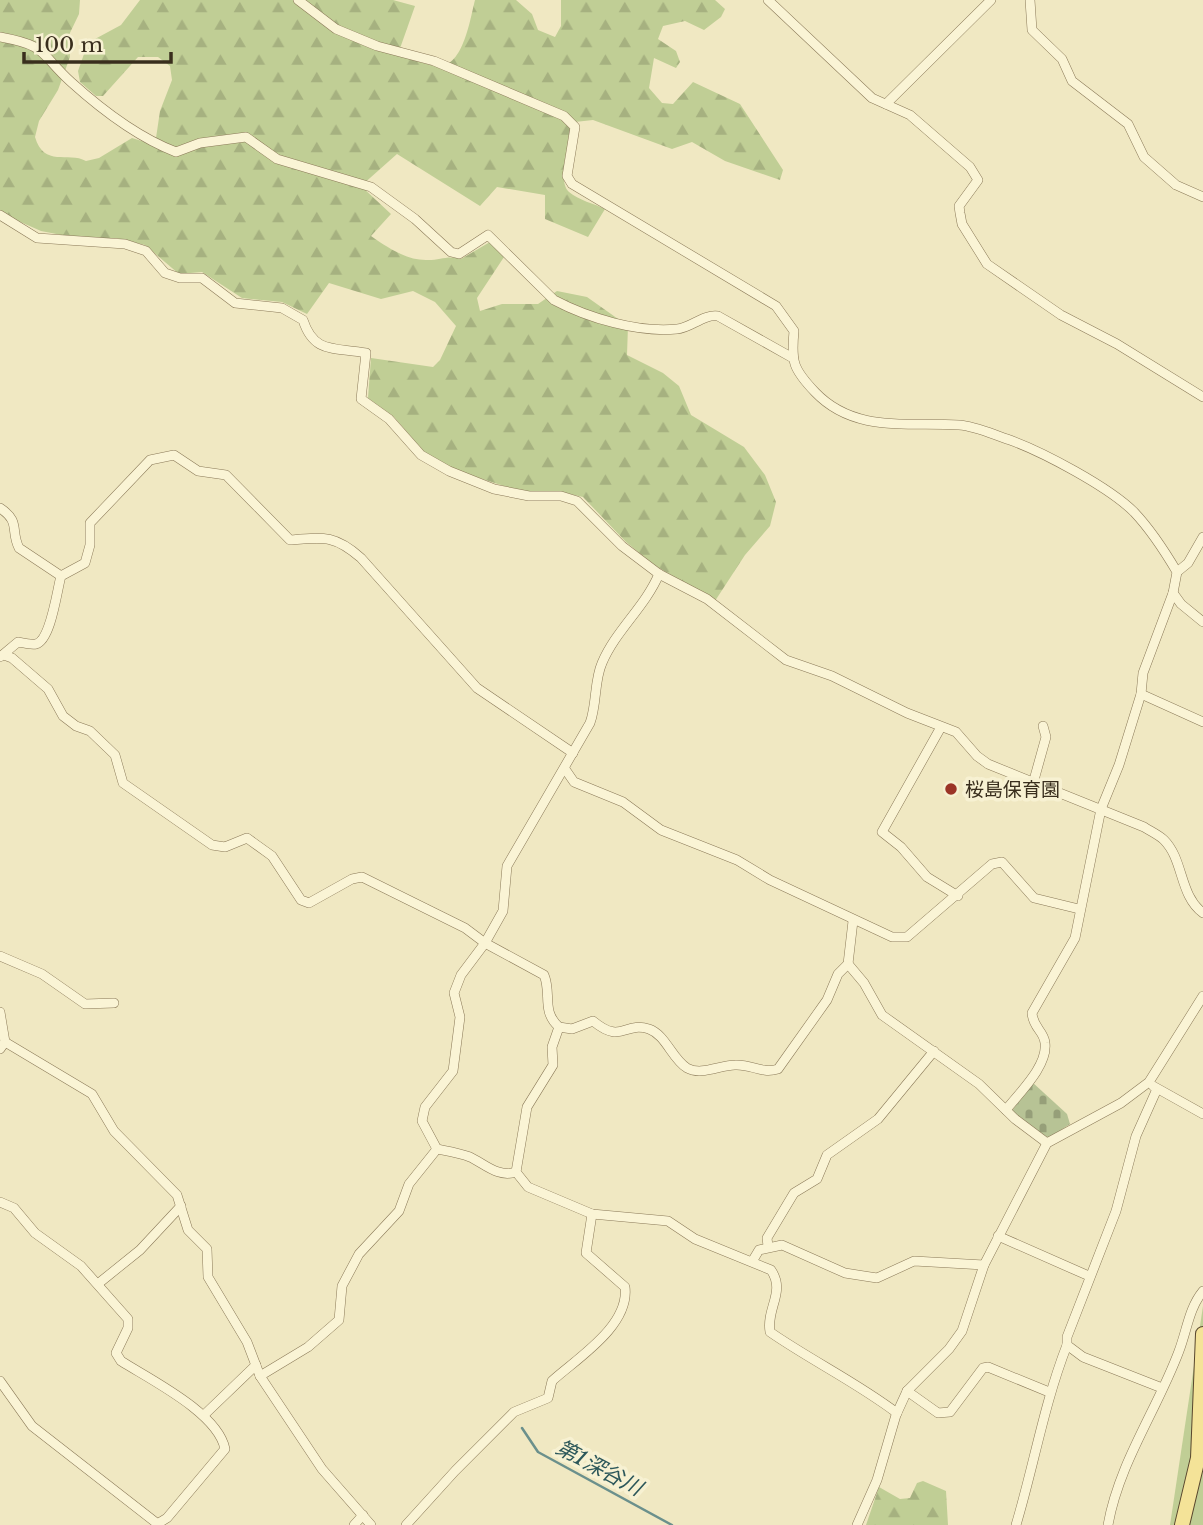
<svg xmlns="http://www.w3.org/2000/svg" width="1203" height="1525" viewBox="0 0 1203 1525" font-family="'Libre Baskerville','Noto Sans JP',serif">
	<defs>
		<pattern id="forest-firs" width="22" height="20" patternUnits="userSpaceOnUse" patternTransform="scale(1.75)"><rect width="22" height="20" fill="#c0ce95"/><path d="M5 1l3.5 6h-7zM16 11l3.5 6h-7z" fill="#a6b180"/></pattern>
		<pattern id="cemetery-stones" width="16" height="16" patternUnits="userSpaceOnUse" patternTransform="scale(1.75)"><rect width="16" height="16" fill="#b7c395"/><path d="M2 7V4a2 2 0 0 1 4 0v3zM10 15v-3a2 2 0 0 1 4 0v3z" fill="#969f79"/></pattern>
	</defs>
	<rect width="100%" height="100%" fill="#f0e8c2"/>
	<g fill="url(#forest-firs)">
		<path d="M0,0H80L79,14L68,37L70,57L58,90L39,121L35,137C44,168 68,151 86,161L99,158L132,138L145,142L156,138L160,111L172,80L170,66L158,57H138L103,96H96L80,82L78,71L84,54L95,39L121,25L140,0H393L415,6L398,54C410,58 423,64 435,66C463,71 470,19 475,0H516L532,14L538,30L555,37L561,26V0H715L725,9L721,17L704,30L685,21L663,26L658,39L676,51L680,62L676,68L654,58L649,88L662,103L673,104L693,82L740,104L783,170L780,180L725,161L692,142L672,149L593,120L575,122C570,136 556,181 569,192C578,200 595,204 605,209L588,237L545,219V195L497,187L480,206L397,154L361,186L391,214L371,236C387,247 407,261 428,260C441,260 448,255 461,259L490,242L504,257L477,298L480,311L502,304H538L557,291L587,297L628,326L627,355L663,373L679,386L691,415L744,447L765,475L776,502L770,526L745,555L715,601L654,565L626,542L583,497L561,492H522L458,471L424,452L394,417L368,398L371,358L433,367L440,360L456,326L435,302L413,291L381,299L329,283L307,314L282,302L242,298L202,272L179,274L145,245L116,238L87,240L41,231L0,213Z"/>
		<polygon points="923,1481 946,1491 948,1525 866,1525 879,1487 900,1499 910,1498 917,1483"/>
	</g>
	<polygon fill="url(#cemetery-stones)" points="1032,1082 1067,1114 1070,1124 1049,1138 1024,1123 1012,1111"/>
	<polygon fill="#c0ce95" points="1203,1306 1203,1525 1170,1525"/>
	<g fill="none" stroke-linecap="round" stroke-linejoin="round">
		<polyline stroke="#6b908c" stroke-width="2.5" points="522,1428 538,1452 672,1525"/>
		<defs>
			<g id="street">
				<path d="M298,0L336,29L377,46L434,61L564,116L575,127L567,176L572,184L776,306L794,331C791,362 793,369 815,392C854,433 907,422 959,425C976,426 994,435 1010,440C1043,452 1109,487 1134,512C1151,530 1164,550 1177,572L1173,593L1143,673L1141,694L1119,765L1101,809L1075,938L1032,1013C1033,1028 1044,1031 1045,1043C1048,1066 1019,1093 1006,1110"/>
				<polyline points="768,0 872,98 910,115 970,167 978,180 959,206 960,213 962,224 987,264 1061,315 1117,344 1203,397"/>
				<polyline points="1030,0 1032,30 1062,59 1072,81 1128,124 1144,157 1176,185 1203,197"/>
				<path d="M0,37C49,46 39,53 71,82C102,110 137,137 176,152L200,143L246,137L277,159L371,187L415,219L451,252L459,254L488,235L554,300C588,318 638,333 677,329C691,328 703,314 718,316L791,357"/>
				<polyline points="886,104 991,0"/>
				<path d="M0,215L37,238L125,244L146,251L165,273L180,278H202L235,303L282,308L303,320C314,354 334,347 366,353L361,399L389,419L421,455L449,471L494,489L529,496H561L577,501L622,546L659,574L707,599L786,660L832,676L907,713L956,732L977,756L988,764L1144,827C1150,831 1159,835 1164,840C1184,860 1179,895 1203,913"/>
				<path d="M0,508C21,522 10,530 19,548L61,576"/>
				<polyline points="1177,572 1188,563 1203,537"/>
				<polyline points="1173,593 1181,604 1203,622"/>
				<path d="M4,655L12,658L48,689L63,716L76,726L90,731L115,755L123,783L212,845L225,847L247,838L272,856L301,900L309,903L352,879L362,877L465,928L485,943L544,975C552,994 541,1011 559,1027L572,1029L593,1021C622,1045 624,1021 649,1029C666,1035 672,1059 687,1068C701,1076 720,1065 735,1065C752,1064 761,1074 778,1069L827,1000L838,974L848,964L853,921"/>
				<path d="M0,657L18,642C23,643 31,645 36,644C51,640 57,590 61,576L85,563L90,545V523L150,460L174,455L198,471L226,475L290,540C324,537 335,535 361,558L477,688L573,753"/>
				<polyline points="1141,694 1203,722"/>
				<polyline points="941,727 882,832 901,847 927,877 958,896"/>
				<polyline points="565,769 574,782 623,802 661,830 737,860 770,880 892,937 907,937 992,864 1002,862 1034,898 1079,909"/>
				<polyline points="1034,780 1046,737 1043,726"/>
				<polyline points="0,956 42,974 85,1004 114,1003"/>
				<polyline points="848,964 864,983 882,1015 979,1084 1015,1119 1047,1143"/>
				<polyline points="0,1012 5,1042 0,1049"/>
				<path d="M559,1027L552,1047L553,1065L527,1107L516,1172L528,1187L592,1214L668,1221L695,1239L771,1270C786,1292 766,1308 770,1332C812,1361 856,1382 897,1413"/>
				<polyline points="5,1042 92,1094 114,1131 177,1195 188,1230 207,1249 208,1277 247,1342 260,1376 322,1469 371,1525"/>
				<polyline points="1153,1086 1203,1114"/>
				<polyline points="1157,1089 1136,1136 1116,1211 1067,1337 1067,1345 1083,1357 1162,1388"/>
				<path d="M516,1172C498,1178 485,1164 470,1157C460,1153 447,1151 437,1149L422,1121L425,1107L453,1071L460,1017L454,993L461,975L485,943L503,911L507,866L590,723C597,704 594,681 602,663C616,630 645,607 659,574"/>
				<path d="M0,1202L14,1208L35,1233L81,1266L128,1319V1328L116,1353L121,1361C151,1380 218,1413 225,1449L167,1518L157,1524"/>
				<polyline points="998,1236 1089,1276"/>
				<polyline points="768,1246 767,1238 794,1193 817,1179 827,1155 878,1119 934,1051"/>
				<polyline points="753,1260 759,1250 782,1245 845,1273 877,1278 914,1261 984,1265"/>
				<polyline points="99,1283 140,1250 181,1206"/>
				<polyline points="260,1376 308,1347 339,1320 342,1286 359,1254 399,1211 409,1184 437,1149"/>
				<polyline points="0,1381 32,1426 159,1525"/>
				<polyline points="907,1391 938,1413 950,1412 983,1368 988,1367 1049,1392"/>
				<polyline points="204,1415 256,1365"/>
				<polyline points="354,1525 363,1515"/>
				<path d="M406,1525L455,1471L514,1412L548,1398L552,1381C576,1359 630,1326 625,1287L586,1253L592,1214"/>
				<polyline points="857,1525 877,1480 896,1415 907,1391 949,1349 962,1331 984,1265 1047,1143 1121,1103 1149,1082 1203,996"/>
				<path d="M1016,1525C1034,1465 1044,1404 1067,1345"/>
				<path d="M1108,1525C1119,1463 1157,1410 1179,1351C1187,1330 1189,1308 1203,1291"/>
			</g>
			<polyline id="primary" points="1182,1525 1198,1458 1203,1334"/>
		</defs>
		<use href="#street" stroke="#8a7958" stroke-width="10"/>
		<use href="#primary" stroke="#58462d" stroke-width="16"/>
		<use href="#street" stroke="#faf4d5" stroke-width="9"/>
		<use href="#primary" stroke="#f4e398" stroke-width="14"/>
	</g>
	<circle fill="#9b3426" stroke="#f7f1d2" stroke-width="2.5" cx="951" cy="789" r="7"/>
	<g text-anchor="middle" stroke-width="7" stroke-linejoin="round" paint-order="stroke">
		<g font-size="19" fill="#392e1d" stroke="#f7f1d2" text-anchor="start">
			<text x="965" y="796">桜島保育園</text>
		</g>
		<g font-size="21" font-style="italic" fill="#2c575a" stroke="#f7f1d2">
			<text transform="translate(599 1468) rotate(28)" y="7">第1深谷川</text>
		</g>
	</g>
	<path d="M24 52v10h147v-10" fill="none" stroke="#392e1d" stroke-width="3.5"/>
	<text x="35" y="52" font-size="21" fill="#392e1d" stroke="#f7f1d2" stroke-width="5" paint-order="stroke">100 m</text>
</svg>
